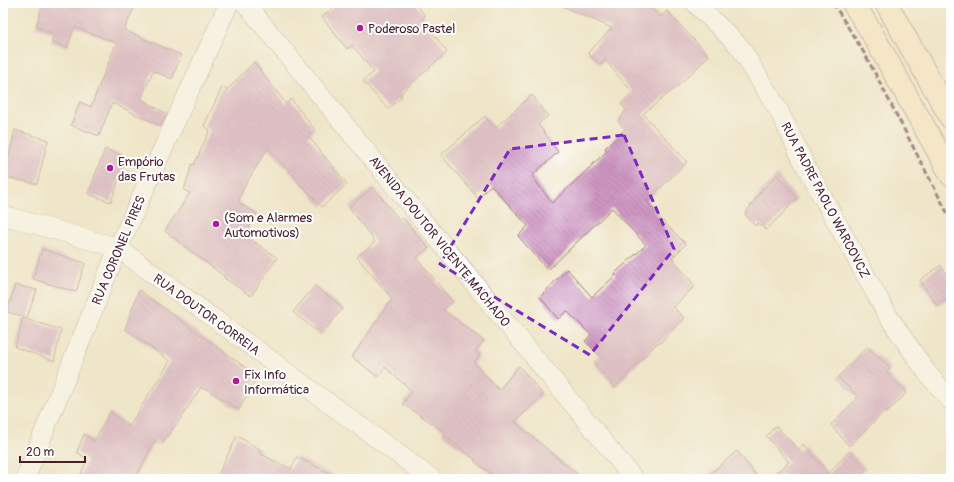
<svg xmlns="http://www.w3.org/2000/svg" width="954" height="482" viewBox="0 0 954 482" font-family="Pangolin,sans-serif">
	<defs>
		<pattern id="building-back-hatch" width="6" height="6" patternUnits="userSpaceOnUse"><rect width="6" height="6" fill="#cd95c2"/><path d="M-1 5l2 2M0 0l6 6M5-1l2 2" fill="none" stroke="#a8799e"/></pattern>
	</defs>
	<rect width="100%" height="100%" fill="#fff"/>
	<filter id="ink" filterUnits="userSpaceOnUse"><feTurbulence type="fractalNoise" baseFrequency=".025" numOctaves="2"/><feDisplacementMap in="SourceGraphic" scale="8" xChannelSelector="R" yChannelSelector="G"/><feConvolveMatrix kernelMatrix="1 2 1 2 8 2 1 2 1" color-interpolation-filters="sRGB"/></filter>
	<filter id="wash" filterUnits="userSpaceOnUse"><feTurbulence type="fractalNoise" baseFrequency=".012" numOctaves="4" result="noise"/><feDisplacementMap in="SourceGraphic" scale="16" xChannelSelector="R" yChannelSelector="G"/><feGaussianBlur stdDeviation="0.9" result="paint"/><feColorMatrix in="noise" values="0 0 0 0 0 0 0 0 0 0 0 0 0 0 0 0 0 1.4 0 .05"/><feComposite in="paint" operator="in"/></filter>
	<g filter="url(#wash)">
		<rect width="100%" height="100%" fill="#efe5c8"/>
		<g id="blocks">
			<g fill="url(#building-back-hatch)">
				<polygon points="43,3 136,3 124,30 181,55 172,79 153,71 141,99 167,114 161,126 112,103 99,136 71,125 80,102 91,107 116,43 75,27 67,48 51,42 54,34 36,27"/>
				<polygon points="338,3 415,3 425,16 422,19 447,52 400,94 402,97 388,109 363,81 374,72 352,45 347,49 322,17"/>
				<polygon points="555,3 645,3 660,17 667,11 709,56 679,85 643,114 687,162 647,201 659,217 686,244 672,258 695,286 673,307 684,318 659,344 657,343 615,388 594,363 600,356 585,341 591,335 567,311 558,319 540,297 567,269 592,297 616,275 615,273 646,245 612,208 548,270 518,236 528,226 491,185 478,198 441,155 485,116 495,128 532,95 548,116 538,124 558,152 532,176 552,203 607,151 605,148 625,129 618,122 626,110 621,104 632,92 605,60 600,65 588,53 612,28"/>
				<polygon points="254,62 286,104 291,99 315,130 308,136 347,184 322,207 268,148 245,185 238,202 257,214 245,235 277,258 251,296 224,278 225,277 165,231 190,193 184,190 192,164 194,165 210,130 204,126 222,87 227,90"/>
				<polygon points="15,130 48,140 37,184 4,177"/>
				<polygon points="105,149 127,157 111,202 88,194"/>
				<polygon points="777,175 797,199 766,230 758,223 755,226 745,214 762,190"/>
				<polygon points="373,187 400,221 403,218 429,248 417,258 453,302 443,310 484,341 475,351 480,355 474,363 499,390 519,366 543,395 515,422 583,479 498,479 474,461 476,460 442,434 444,431 403,404 412,391 385,367 378,377 352,357 392,299 357,257 375,242 349,207"/>
				<polygon points="42,249 85,263 76,292 33,279"/>
				<polygon points="941,265 951,281 951,296 937,306 920,280"/>
				<polygon points="15,285 37,290 27,317 7,312"/>
				<polygon points="315,286 343,308 321,335 293,312"/>
				<polygon points="139,290 257,376 239,410 206,389 205,390 201,387 179,421 161,444 155,440 135,479 79,479 87,459 77,452 84,434 94,441 110,412 129,426 170,361 125,329"/>
				<polygon points="23,318 61,330 54,361 15,347"/>
				<polygon points="867,347 891,368 886,373 907,392 887,413 885,411 849,446 831,425 858,397 838,377"/>
				<polygon points="776,426 799,450 804,444 828,474 849,451 866,469 856,479 768,479 789,462 766,436"/>
				<polygon points="237,436 261,450 259,453 291,469 297,457 341,479 216,479"/>
				<polygon points="737,451 759,479 704,479"/>
			</g>
		</g>
	</g>
	<g filter="url(#ink)">
		<use href="#blocks" fill-opacity="0" stroke="#9c827a" stroke-width="1"/>
		<g fill="none" stroke-linecap="round" stroke-linejoin="round">
			<defs>
				<g id="street">
					<polyline points="245,3 634,479"/>
					<polyline points="695,3 740,47 780,113 805,165 888,316 927,373 951,401"/>
					<polyline points="3,215 118,248 432,479"/>
					<polyline points="25,479 118,248 229,3"/>
				</g>
				<g id="secondary">
					<polyline points="853,3 869,28 951,175"/>
					<polyline points="886,3 951,118"/>
				</g>
			</defs>
			<use href="#street" stroke="#9c827a" stroke-width="20"/>
			<use href="#secondary" stroke="#9c827a" stroke-width="24"/>
			<use href="#street" stroke="#fff" stroke-width="19"/>
			<use href="#secondary" stroke="#fbe6c4" stroke-width="22"/>
			<polyline stroke="#4a1f2b" stroke-width="3" stroke-dasharray="6 3" stroke-linecap="butt" points="833,3 866,56 951,220"/>
		</g>
	</g>
	<path d="M0 0H954V482H0ZM624,135L674,249L590,355L440,264L510,149Z" fill="#efe5c8" fill-opacity=".55" fill-rule="evenodd"/>
	<path fill="none" stroke="#7b2cbf" stroke-width="3" stroke-dasharray="8 5" stroke-linejoin="round" d="M624,135L674,249L590,355L440,264L510,149Z"/>
	<g fill="#b5179e" stroke="#fff" stroke-width="1.5">
		<circle cx="360" cy="28" r="4"/>
		<circle cx="110" cy="168" r="4"/>
		<circle cx="216" cy="224" r="4"/>
		<circle cx="236" cy="381" r="4"/>
	</g>
	<g text-anchor="middle" stroke-width="4" stroke-linejoin="round" paint-order="stroke">
		<g font-size="13" fill="#4a1f2b" stroke="#fff" text-anchor="start">
			<text x="368" y="33">Poderoso Pastel</text>
			<text x="118" y="166">Empório<tspan x="118" dy="15">das Frutas</tspan></text>
			<text x="224" y="222">(Som e Alarmes<tspan x="224" dy="15">Automotivos)</tspan></text>
			<text x="244" y="379">Fix Info<tspan x="244" dy="15">Informática</tspan></text>
		</g>
		<g font-size="13" fill="#4a1f2b" stroke="#fff">
			<text transform="translate(826 200) rotate(62)" y="5">RUA PADRE PAOLO WARCOVCZ</text>
			<text transform="translate(440 241) rotate(51)" y="5">AVENIDA DOUTOR VICENTE MACHADO</text>
			<text transform="translate(118 250) rotate(-67)" y="5">RUA CORONEL PIRES</text>
			<text transform="translate(207 314) rotate(36)" y="5">RUA DOUTOR CORREIA</text>
		</g>
	</g>
	<rect width="954" height="482" fill="none" stroke="#fff" stroke-width="16"/>
	<path d="M20 456v6h65v-6" fill="none" stroke="#4a1f2b" stroke-width="2"/>
	<text x="26" y="456" font-size="12" fill="#4a1f2b" stroke="#ffffff" stroke-width="3" paint-order="stroke">20 m</text>
</svg>
